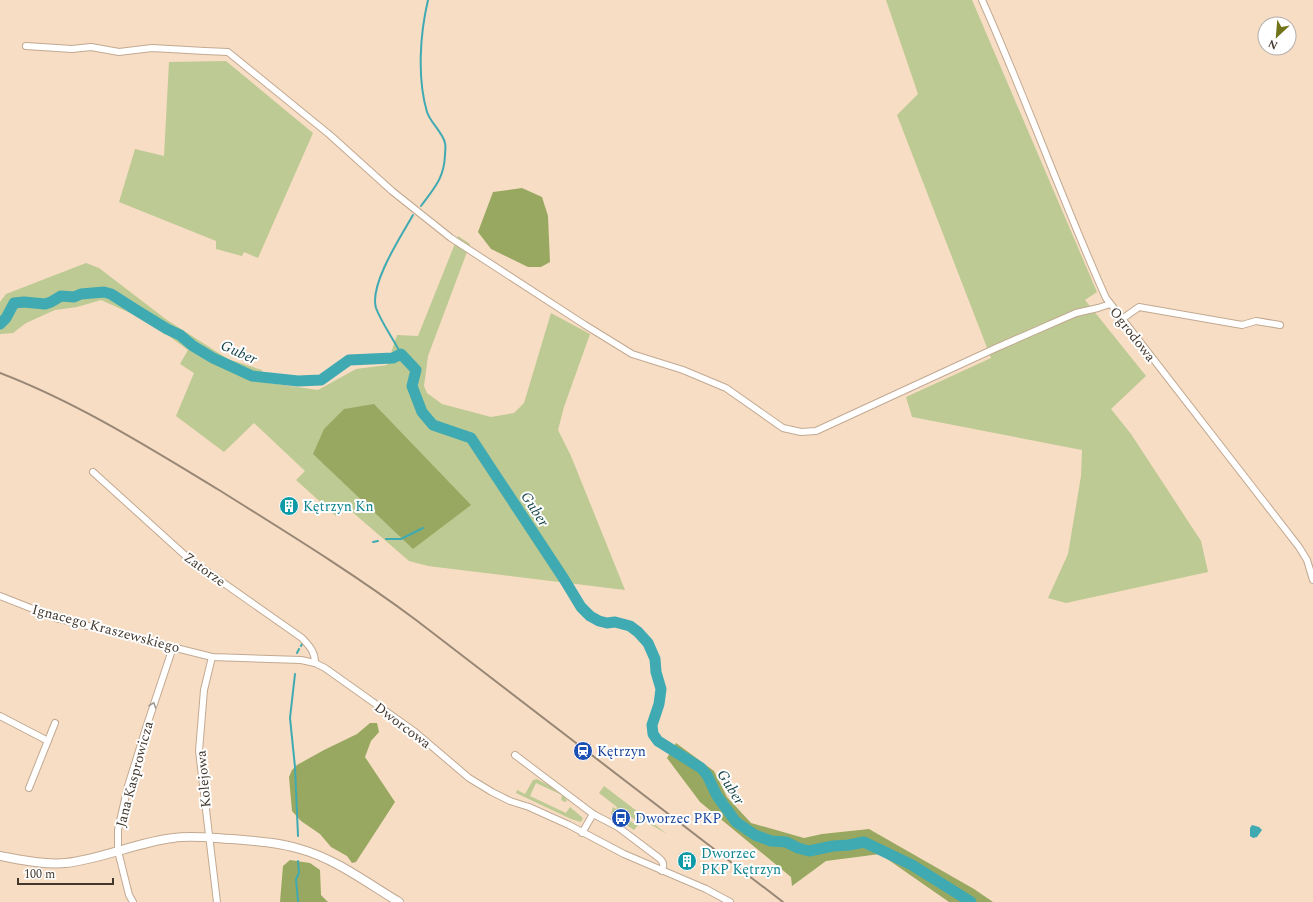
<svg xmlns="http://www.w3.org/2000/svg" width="1313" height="902" viewBox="0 0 1313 902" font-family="Spectral,serif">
	<rect width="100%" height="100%" fill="#f7ddc4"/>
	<g fill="#bdca93">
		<polygon points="886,0 972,0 1097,292 1085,300 1146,376 1111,409 1131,434 1201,541 1208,572 1066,603 1048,598 1068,554 1081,476 1082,450 912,417 906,397 991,358 897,115 918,94"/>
		<polygon points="226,61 313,133 258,258 244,252 242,256 216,249 216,241 119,202 135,149 164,156 169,62"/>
		<polygon points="458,236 470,244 428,356 424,386 427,393 442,404 491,417 514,413 524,403 551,313 590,334 564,407 558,430 571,456 625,590 428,566 409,561 343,504 336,516 296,480 305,471 254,423 224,452 176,416 194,373 180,364 188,350 148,321 101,300 77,307 55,310 26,323 13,333 0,334 0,302 6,294 86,263 99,268 167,320 228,359 262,370 262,382 318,390 356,369 387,365 397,335 418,336"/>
		<path d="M537,779C547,785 563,790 567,801L565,802L561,800L562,795L536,783L530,796L566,813L570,807L583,818L581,822L571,819L516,793L517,790L525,794L533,780Z"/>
		<polygon points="604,786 667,834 643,820 639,823 631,817 629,820 636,825 637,823 638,825 634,830 622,822 624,818 620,815 617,818 611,814 613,807 616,809 617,807 599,793"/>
	</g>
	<g fill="#98a861">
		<polygon points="522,188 542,197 548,216 550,262 541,267 528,267 491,249 478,232 493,192"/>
		<polygon points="374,404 471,505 413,549 313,454 324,429 344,409"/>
		<polygon points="370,723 377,723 379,732 371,741 365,757 395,802 356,862 352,863 347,856 331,847 320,834 301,821 292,811 289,777 292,770 297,765 324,750 357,734"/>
		<polygon points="676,743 714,771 727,797 751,823 804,838 822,834 869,829 974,889 993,902 949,902 880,854 826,861 792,886 791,877 700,802 667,758"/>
		<polygon points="290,860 310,863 320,870 321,895 328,902 280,902 283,866"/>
	</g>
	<polygon fill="#3faab2" points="1252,825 1259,827 1262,830 1257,837 1253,838 1250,836 1250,828"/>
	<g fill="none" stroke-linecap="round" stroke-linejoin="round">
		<g stroke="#3faab2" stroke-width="2">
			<path d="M421,206C434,188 444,179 445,155C445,152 446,147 445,143C443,133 430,122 427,112C417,78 420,34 428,0"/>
			<path d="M401,354C394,340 381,322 376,308C369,285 401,236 413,215"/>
			<polyline points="386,539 401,539 423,528"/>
			<polyline points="373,542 378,541"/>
			<polyline points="301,646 302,644"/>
			<polyline points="297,653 299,649"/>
			<polyline points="295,674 290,718 295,767 298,836"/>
			<polyline points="298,861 299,873 296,879 298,901"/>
		</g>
		<polyline stroke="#3faab2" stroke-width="11" points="0,324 6,318 14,303 24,302 45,304 51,302 61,296 74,297 81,294 104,292 111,294 136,310 167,329 180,335 193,346 213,358 252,376 298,381 321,380 349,360 393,358 401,354 416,370 412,386 422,412 433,425 471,438 564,579 581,607 590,616 599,621 607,623 615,622 630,626 638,632 648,643 655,659 656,672 661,689 659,704 652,725 653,734 658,741 701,768 707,775 717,796 736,822 755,835 771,841 786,842 798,848 809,851 833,846 849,845 864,842 912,865 971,902"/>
		<defs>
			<g id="minor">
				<path d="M982,0C1026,98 1062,200 1106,298L1299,547L1307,560L1313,580"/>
				<polyline points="26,46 72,49 91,47 119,52 152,48 205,51 228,52 330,135 392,191 451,238 585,325 632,354 683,370 726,388 783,428 801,432 816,431 996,348 1076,313 1098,308 1110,304"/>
				<polyline points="1122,319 1139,307 1242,325 1256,321 1280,325"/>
				<path d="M93,472L188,558L302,638C309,646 315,651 315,663"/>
				<polyline points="0,596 56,618 212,657 301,660 315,663 325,668 415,732 469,778 492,792 510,801 529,807 569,825 624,854 706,889 730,902"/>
				<polyline points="212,657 204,690 199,751 217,902"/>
				<polyline points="0,716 48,741"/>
				<path d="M515,755L593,814L618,827L659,858C664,862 664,865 662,871"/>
				<polyline points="29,788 55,723"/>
				<polyline points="582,833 593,814"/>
				<polyline points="133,902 129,895 118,851 118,830 128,786 147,725 173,647"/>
			</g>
			<path id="tertiary" d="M0,856C22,860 44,865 66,863C102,859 138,842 173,838C192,835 211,838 231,839C254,841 277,842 300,849C336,859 367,883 399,902"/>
		</defs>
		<use href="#minor" stroke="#c2a991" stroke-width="8"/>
		<use href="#tertiary" stroke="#c2a991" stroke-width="10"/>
		<use href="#minor" stroke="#fff" stroke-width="6"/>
		<use href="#tertiary" stroke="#fff" stroke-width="8"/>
		<path stroke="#998776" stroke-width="2" d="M0,373C78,403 148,447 219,490C286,532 353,573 416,620L783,902"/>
	</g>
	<defs><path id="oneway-chevron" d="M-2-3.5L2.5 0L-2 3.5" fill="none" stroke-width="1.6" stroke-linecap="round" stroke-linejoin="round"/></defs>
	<use stroke="#a09b96" href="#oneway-chevron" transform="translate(153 705) rotate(-71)"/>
	<defs>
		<symbol id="building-disc" viewBox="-11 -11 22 22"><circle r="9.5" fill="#0f9aa8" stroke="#fff"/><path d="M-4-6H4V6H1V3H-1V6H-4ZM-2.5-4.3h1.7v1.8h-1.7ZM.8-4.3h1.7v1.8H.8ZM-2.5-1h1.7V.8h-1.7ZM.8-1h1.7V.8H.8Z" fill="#fff"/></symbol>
		<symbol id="station-disc" viewBox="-11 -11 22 22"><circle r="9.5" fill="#1a4fb4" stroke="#fff"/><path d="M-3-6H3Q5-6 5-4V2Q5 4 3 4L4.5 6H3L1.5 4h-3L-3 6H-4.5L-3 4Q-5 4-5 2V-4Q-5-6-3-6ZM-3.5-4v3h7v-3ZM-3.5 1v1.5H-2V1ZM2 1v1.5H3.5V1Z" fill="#fff"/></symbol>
		<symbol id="bus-disc" viewBox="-11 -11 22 22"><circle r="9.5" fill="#1a4fb4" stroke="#fff"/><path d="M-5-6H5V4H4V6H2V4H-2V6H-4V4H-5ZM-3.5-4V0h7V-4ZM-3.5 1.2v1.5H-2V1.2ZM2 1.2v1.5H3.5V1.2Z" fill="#fff"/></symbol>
	</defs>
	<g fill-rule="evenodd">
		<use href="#building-disc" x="278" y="495" width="22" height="22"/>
		<use href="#station-disc" x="572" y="740" width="22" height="22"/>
		<use href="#bus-disc" x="610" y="807" width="22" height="22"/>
		<use href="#building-disc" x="676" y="850" width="22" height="22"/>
	</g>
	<g text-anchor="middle" stroke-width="4" stroke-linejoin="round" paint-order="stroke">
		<g font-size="14" fill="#41372c" stroke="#fff">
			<text transform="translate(1133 334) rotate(52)" y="5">Ogrodowa</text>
			<text transform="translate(205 569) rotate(36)" y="5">Zatorze</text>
			<text transform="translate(106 628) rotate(15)" y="5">Ignacego Kraszewskiego</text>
			<text transform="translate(403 725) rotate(37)" y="5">Dworcowa</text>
			<text transform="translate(134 774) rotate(-75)" y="5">Jana Kasprowicza</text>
			<text transform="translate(203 779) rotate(-95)" y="5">Kolejowa</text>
		</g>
		<g font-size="14" fill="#0d838f" stroke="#fff" text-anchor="start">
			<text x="303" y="511">Kętrzyn Kn</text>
			<text x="701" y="858">Dworzec<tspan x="701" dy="16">PKP Kętrzyn</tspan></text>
		</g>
		<g font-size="14" fill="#164399" stroke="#fff" text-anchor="start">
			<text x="597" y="756">Kętrzyn</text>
			<text x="635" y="823">Dworzec PKP</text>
		</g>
		<g font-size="15" font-style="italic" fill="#154448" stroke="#fff">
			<text transform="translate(239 352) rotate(24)" y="5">Guber</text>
			<text transform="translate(535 509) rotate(57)" y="5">Guber</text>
			<text transform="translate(731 787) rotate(58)" y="5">Guber</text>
		</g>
	</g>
	<g transform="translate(1277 36) rotate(206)"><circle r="19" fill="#ffffff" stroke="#b3afab"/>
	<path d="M0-3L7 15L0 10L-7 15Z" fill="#717319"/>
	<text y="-6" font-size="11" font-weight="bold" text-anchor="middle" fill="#41372c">N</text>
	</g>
	<path d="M18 878v6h95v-6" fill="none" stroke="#41372c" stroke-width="2"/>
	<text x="24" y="878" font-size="12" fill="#41372c" stroke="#ffffff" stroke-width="3" paint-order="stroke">100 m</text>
</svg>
